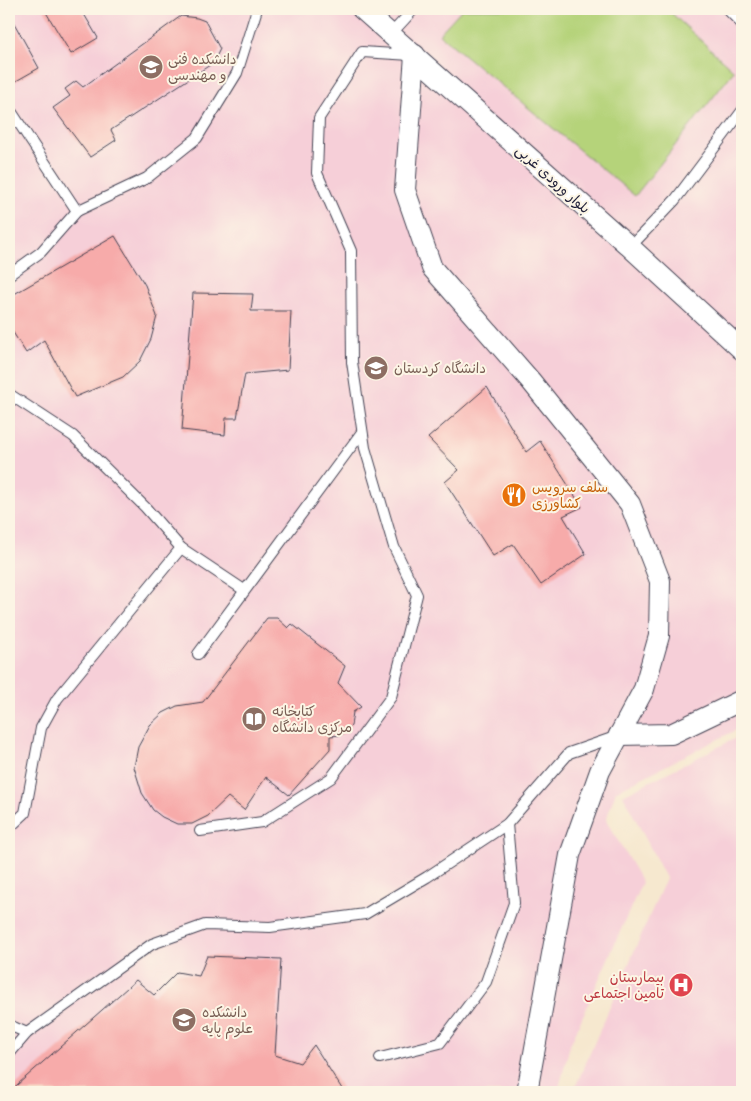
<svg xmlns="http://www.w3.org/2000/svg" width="751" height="1101" viewBox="0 0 751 1101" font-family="Sriracha,'Playpen Sans Arabic',sans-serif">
	<rect width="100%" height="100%" fill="#fcf5e5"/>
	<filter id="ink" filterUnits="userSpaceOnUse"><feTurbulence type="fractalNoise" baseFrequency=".02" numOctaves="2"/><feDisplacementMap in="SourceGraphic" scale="10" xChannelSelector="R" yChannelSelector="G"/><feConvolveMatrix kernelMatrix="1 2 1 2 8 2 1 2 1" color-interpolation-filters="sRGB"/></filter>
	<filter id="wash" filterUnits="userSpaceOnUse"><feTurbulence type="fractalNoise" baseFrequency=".0096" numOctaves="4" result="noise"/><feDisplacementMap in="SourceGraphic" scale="20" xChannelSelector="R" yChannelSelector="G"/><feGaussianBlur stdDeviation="1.12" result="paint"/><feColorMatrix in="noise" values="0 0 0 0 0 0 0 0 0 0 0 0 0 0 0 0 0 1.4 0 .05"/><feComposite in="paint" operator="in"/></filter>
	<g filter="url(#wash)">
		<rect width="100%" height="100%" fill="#f6e8cf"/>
		<g fill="#f6cfd8">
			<polygon points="9,9 742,9 742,727 616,791 606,820 642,882 570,1045 558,1092 9,1092"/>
			<polygon points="742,735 742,1092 573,1092 666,878 623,795"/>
		</g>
		<polygon fill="#b5d37a" stroke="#6c7a5a" points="462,9 667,9 734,71 635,196 439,34"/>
		<g id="blocks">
			<g fill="#f7abaa">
				<polygon points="44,9 81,9 98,38 71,54"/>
				<polygon points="9,14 39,68 9,85"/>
				<polygon points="181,16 197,18 205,21 220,49 213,63 111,130 116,140 90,157 53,108 70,96 65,89 76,81 83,87"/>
				<polygon points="115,236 145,285 157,316 151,339 140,361 123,377 75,397 44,340 26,353 9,326 9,297"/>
				<polygon points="193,293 253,294 251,311 291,311 288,370 245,374 237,418 226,418 225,435 182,430"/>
				<polygon points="487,387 526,452 540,441 582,507 563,516 586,554 541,585 513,544 493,556 445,482 459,470 428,438"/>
				<polygon points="267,618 277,618 288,628 292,624 345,666 338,683 361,707 353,712 351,726 341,735 330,736 330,749 289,795 266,777 244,810 228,797 208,816 192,824 177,824 162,817 153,810 142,793 134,767 138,747 150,725 163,713 177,706 203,702"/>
				<polygon points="207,956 281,959 275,1055 300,1063 314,1045 344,1092 9,1092 136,980 154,995 177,972 199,976"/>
			</g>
		</g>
	</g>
	<g filter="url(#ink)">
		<use href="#blocks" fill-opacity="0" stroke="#424051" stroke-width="1"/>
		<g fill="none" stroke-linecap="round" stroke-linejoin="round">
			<defs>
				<g id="lane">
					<polyline points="727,9 742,24"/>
					<polyline points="391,34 414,9"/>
					<polyline points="9,108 77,211 147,178 197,138 237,73 257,9"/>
					<polyline points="630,247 675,200 742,111"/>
					<polyline points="9,275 41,252 77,211"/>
					<polyline points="9,394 73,436 145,507 181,548 244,590"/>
					<polyline points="198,654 362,432"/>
					<polyline points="9,828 25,813 41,728 57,699 181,548"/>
					<polyline points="200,831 262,822 331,778 391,697 417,595 394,547 365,448 352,362 351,251 317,173 319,118 362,52 411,55"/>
					<polyline points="9,1025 27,1033"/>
					<polyline points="9,1054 27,1033 152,944 205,925 270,927 365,914 427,877 507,824 569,753 618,736"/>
					<polyline points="380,1058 440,1043 486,982 514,903 507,824"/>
				</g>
				<g id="street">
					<polyline points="362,9 630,247 742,350"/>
					<polyline points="415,55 405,190 432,268 530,380 630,504 660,581 659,636 644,689 600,771 570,855 527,1092"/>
					<polyline points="619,735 671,734 742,700"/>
				</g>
			</defs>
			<use href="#lane" stroke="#424051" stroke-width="12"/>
			<use href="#street" stroke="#424051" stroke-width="22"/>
			<use href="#lane" stroke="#fff" stroke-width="10"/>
			<use href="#street" stroke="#fff" stroke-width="20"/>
		</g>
	</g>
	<defs>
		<symbol id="university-disc" viewBox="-11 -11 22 22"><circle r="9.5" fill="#8d6e63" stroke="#fcf5e5"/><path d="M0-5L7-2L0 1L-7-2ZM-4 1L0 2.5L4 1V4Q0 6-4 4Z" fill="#fff"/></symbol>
		<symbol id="restaurant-disc" viewBox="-11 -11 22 22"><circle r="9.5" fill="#e8710a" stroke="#fcf5e5"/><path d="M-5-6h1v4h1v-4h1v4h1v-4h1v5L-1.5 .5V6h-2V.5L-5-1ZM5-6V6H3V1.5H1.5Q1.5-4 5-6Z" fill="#fff"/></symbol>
		<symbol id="library-disc" viewBox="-11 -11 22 22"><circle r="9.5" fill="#8d6e63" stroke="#fcf5e5"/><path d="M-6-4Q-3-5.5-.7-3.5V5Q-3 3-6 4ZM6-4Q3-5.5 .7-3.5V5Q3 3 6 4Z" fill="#fff"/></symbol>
		<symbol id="hospital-disc" viewBox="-11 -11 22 22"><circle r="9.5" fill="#e0444e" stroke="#fcf5e5"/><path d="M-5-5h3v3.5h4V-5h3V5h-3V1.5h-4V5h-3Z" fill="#fff"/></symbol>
	</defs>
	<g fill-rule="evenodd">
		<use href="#university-disc" x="137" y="53" width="28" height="28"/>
		<use href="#university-disc" x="362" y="354" width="28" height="28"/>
		<use href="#restaurant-disc" x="500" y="481" width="28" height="28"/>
		<use href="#library-disc" x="240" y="705" width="28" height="28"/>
		<use href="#hospital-disc" x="667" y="971" width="28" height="28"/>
		<use href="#university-disc" x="170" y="1006" width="28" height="28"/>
	</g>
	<g text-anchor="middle" stroke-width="4" stroke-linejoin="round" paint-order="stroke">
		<g font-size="14" fill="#785e54" stroke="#fcf5e5" text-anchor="start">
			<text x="168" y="64">دانشکده فنی<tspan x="168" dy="16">و مهندسی</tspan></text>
			<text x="394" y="373">دانشگاه کردستان</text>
			<text x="272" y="716">کتابخانه<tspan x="272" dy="16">مرکزی دانشگاه</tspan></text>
			<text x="202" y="1017">دانشکده<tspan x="202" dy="16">علوم پایه</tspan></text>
		</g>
		<g font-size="14" fill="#22223b" stroke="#fcf5e5">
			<text transform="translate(553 179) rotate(42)" y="5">بلوار ورودی غربی</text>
		</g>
		<g font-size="14" fill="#c56008" stroke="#fcf5e5" text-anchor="start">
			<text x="532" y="492">سلف سرویس<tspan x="532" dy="16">کشاورزی</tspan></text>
		</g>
		<g font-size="14" fill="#be3a42" stroke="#fcf5e5" text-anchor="end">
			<text x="664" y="982">بیمارستان<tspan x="664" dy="16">تامین اجتماعی</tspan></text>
		</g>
	</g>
	<rect width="751" height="1101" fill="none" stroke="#fcf5e5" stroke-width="30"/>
</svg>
